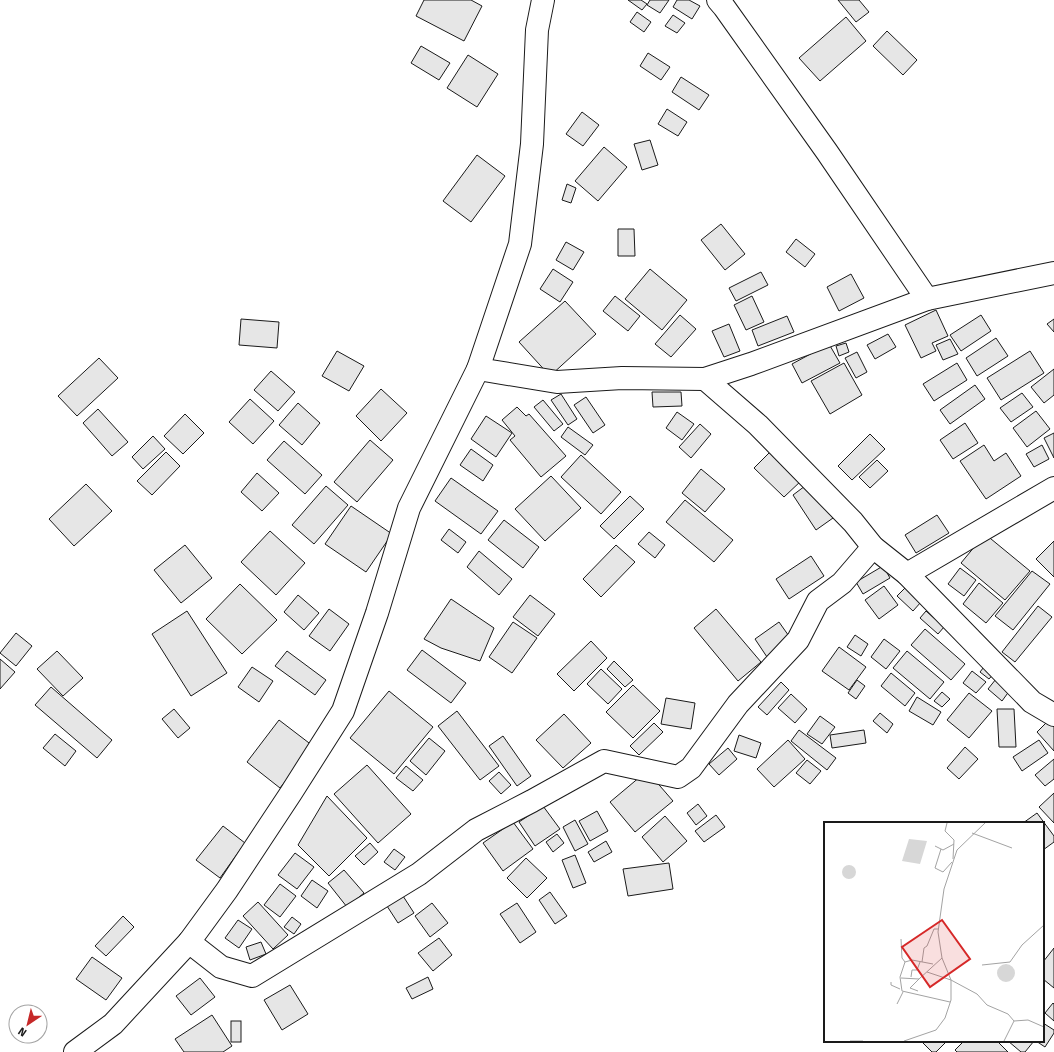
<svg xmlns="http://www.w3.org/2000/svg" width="1054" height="1052" viewBox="0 0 1054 1052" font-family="'Fira Sans',sans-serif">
	<rect width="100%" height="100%" fill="#fff"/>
	<g fill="#e6e6e6" stroke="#1a1a1a">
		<polygon points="424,0 471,0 482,6 464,41 416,16"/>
		<polygon points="628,0 641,0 647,4 642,10"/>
		<polygon points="650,0 669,0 660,13 647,5"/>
		<polygon points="677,0 689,0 700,6 692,19 673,7"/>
		<polygon points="838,0 859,0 869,12 856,22"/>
		<polygon points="637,12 651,22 644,32 630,22"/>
		<polygon points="673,15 685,23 677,33 665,26"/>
		<polygon points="846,17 866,41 820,81 799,58"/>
		<polygon points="887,31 917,60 903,75 873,46"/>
		<polygon points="421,46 450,63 439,80 411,63"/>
		<polygon points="648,53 670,67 661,80 640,66"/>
		<polygon points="468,55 498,74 477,107 447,88"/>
		<polygon points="681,77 709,95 699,110 672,92"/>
		<polygon points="667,109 687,122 678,136 658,124"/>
		<polygon points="582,112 599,125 583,146 566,134"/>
		<polygon points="650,140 658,165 642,170 634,144"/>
		<polygon points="604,147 627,167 598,201 575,181"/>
		<polygon points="477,155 505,176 471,222 443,201"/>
		<polygon points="567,184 576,188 571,203 562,200"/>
		<polygon points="721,224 745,254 725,270 701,240"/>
		<polygon points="618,229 634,229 635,256 618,256"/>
		<polygon points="796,239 815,254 805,267 786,252"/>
		<polygon points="566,242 584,252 573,270 556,260"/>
		<polygon points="553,269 573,282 560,302 540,289"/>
		<polygon points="650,269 687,300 662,330 625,299"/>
		<polygon points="761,272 768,285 736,301 729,288"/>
		<polygon points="851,274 864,298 839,311 827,287"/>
		<polygon points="615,296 640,316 628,331 603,311"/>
		<polygon points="752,296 764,322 746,330 734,305"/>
		<polygon points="565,301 596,334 550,376 519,342"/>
		<polygon points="936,310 948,336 932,343 936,351 921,358 905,325"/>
		<polygon points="680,315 696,329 671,357 655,344"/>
		<polygon points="981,315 991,331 961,351 950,335"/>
		<polygon points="787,316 794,332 758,346 752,330"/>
		<polygon points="241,319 279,322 277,348 239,345"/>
		<polygon points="1054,319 1054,332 1047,324"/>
		<polygon points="729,324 740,351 724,357 712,331"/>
		<polygon points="888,334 896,347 875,359 867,345"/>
		<polygon points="996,338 1008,356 977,376 966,358"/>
		<polygon points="950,339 958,354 943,360 936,345"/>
		<polygon points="846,343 849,352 839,356 836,346"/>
		<polygon points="829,344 840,363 802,383 792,364"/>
		<polygon points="337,351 364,366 349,391 322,376"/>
		<polygon points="1030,351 1044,373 1001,400 987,378"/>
		<polygon points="857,352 867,372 856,378 845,358"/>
		<polygon points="99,358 118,378 77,416 58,396"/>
		<polygon points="844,363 862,395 830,414 811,381"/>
		<polygon points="957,363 967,380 934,401 923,384"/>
		<polygon points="1054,369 1054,395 1044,403 1031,387"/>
		<polygon points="271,371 295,392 278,411 254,390"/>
		<polygon points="975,385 985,399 950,424 940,410"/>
		<polygon points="381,389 407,413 381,441 356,416"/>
		<polygon points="652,392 681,392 682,406 653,407"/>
		<polygon points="1022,393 1033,407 1011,422 1000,408"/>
		<polygon points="561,394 577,419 568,425 551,400"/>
		<polygon points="586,397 605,425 593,433 574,405"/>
		<polygon points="250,399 274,421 253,444 229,422"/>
		<polygon points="543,400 563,424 554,431 534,407"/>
		<polygon points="298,403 320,423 302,445 279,425"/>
		<polygon points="517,407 526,416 529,414 566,456 541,477 510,440 515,436 502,420"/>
		<polygon points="98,409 128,442 112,456 83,423"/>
		<polygon points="1036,411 1050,429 1027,447 1013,428"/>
		<polygon points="677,412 694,424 682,440 666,428"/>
		<polygon points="185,414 204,433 183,454 164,436"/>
		<polygon points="486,416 512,433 496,457 471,439"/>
		<polygon points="965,423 978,443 953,459 940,440"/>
		<polygon points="700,424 711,434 691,458 679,447"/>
		<polygon points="568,427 593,445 585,455 561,437"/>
		<polygon points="1054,433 1054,458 1044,438"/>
		<polygon points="870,434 885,449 852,480 838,466"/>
		<polygon points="153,436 165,449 143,469 132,457"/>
		<polygon points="370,440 393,460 357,502 334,482"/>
		<polygon points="284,441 322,475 305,494 267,460"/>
		<polygon points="984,445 994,461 1006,453 1021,476 986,499 960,461"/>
		<polygon points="1042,445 1049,459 1034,467 1026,454"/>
		<polygon points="471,449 493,465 483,481 460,465"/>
		<polygon points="772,450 802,480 784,497 754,468"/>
		<polygon points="166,452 180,466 152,495 137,481"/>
		<polygon points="581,455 621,492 601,514 561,477"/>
		<polygon points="877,460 888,471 870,488 859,477"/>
		<polygon points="701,469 725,489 705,512 682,493"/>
		<polygon points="257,473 279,493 262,511 241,492"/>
		<polygon points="551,476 581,508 545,541 515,509"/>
		<polygon points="451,478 498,511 481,534 435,501"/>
		<polygon points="809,483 833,518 816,530 793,495"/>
		<polygon points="86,484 112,511 74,546 49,519"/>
		<polygon points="326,486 348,505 314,544 292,525"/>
		<polygon points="630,496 644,509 614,539 600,526"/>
		<polygon points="685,500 733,540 714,562 666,522"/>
		<polygon points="351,506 392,534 366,572 325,544"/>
		<polygon points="937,515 949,533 916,553 905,535"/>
		<polygon points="504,520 539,547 523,568 488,540"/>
		<polygon points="449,529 466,542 458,553 441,540"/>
		<polygon points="270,531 305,563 276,595 241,562"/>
		<polygon points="649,532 665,545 655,558 638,544"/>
		<polygon points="985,534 1030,571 1005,600 961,563"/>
		<polygon points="1054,541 1054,577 1036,559"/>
		<polygon points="185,545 212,578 181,603 154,570"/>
		<polygon points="616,545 635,562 601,597 583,579"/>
		<polygon points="479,551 512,579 499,595 467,567"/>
		<polygon points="811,556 824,576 789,599 776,579"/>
		<polygon points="883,566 890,578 863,594 856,582"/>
		<polygon points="960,568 976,580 964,596 948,584"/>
		<polygon points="1032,571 1050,584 1013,630 995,616"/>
		<polygon points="979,583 1003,603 986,623 963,604"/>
		<polygon points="240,584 277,620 242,654 206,619"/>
		<polygon points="884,586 898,605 879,619 865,600"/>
		<polygon points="906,587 921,602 913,611 897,596"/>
		<polygon points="298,595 319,613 304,630 284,612"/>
		<polygon points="530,595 555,614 538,636 513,617"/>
		<polygon points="451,599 494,628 480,661 441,648 424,639"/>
		<polygon points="1038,606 1052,617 1015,662 1002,652"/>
		<polygon points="329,609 349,624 330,651 309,636"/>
		<polygon points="716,609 761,662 738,681 694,628"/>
		<polygon points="187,611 227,673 191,696 152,634"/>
		<polygon points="926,611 944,627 938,634 920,618"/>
		<polygon points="513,622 537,638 512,673 489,657"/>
		<polygon points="779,622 791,639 767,657 755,639"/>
		<polygon points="925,629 965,664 951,680 911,645"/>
		<polygon points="16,633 32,646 16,666 0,653"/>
		<polygon points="855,635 868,644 861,656 847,647"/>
		<polygon points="884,639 900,651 886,669 871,657"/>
		<polygon points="591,641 607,658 574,691 557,674"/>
		<polygon points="839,647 866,667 849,690 822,671"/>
		<polygon points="422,650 466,683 451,703 407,670"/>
		<polygon points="57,651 83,678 63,696 37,669"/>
		<polygon points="287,651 326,680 315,695 275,666"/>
		<polygon points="907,651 944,682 930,699 893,668"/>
		<polygon points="0,659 15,672 0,689"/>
		<polygon points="614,661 633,680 625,687 607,669"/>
		<polygon points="987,663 996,671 989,679 980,672"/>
		<polygon points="252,667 273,681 259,702 238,687"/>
		<polygon points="601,669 622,689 608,704 587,684"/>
		<polygon points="972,671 986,682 976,693 963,683"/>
		<polygon points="891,673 915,693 905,706 881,686"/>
		<polygon points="996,679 1010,690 1002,701 988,689"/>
		<polygon points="857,680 865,686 856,699 848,693"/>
		<polygon points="781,682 789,690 767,715 758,707"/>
		<polygon points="633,685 660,711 633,738 606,712"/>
		<polygon points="51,687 112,740 97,758 35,705"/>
		<polygon points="389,691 433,727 394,774 350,738"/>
		<polygon points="942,692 950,699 942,707 934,701"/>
		<polygon points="969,693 992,711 969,738 947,720"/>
		<polygon points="791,694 807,709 795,723 778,708"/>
		<polygon points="917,697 941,712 933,725 909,711"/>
		<polygon points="666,698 695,703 691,729 661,724"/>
		<polygon points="174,709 190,728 178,738 162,719"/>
		<polygon points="997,709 1014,709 1016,747 999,747"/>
		<polygon points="457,711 499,766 480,780 438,726"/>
		<polygon points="880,713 893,724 887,733 873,721"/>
		<polygon points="564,714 591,743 563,768 536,740"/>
		<polygon points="820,716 835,727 822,744 807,734"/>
		<polygon points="279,720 313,746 280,788 247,762"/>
		<polygon points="1049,720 1054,726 1054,751 1037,732"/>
		<polygon points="654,723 663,732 639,755 630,746"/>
		<polygon points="799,730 836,758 827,770 791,741"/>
		<polygon points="864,730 866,743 832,748 830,735"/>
		<polygon points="55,734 76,751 65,766 43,748"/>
		<polygon points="739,735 761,743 756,758 734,751"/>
		<polygon points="503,736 531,776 517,786 489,746"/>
		<polygon points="429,738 445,751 426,775 410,761"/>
		<polygon points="788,740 805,759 774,787 757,769"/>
		<polygon points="1039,740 1048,753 1022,771 1013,757"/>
		<polygon points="965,747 978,759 959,779 947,768"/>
		<polygon points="728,748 737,759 719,775 709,764"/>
		<polygon points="1054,759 1054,779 1045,786 1035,775"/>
		<polygon points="807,760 821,771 810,784 796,773"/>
		<polygon points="367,765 411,814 378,843 334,794"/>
		<polygon points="406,766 423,780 413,791 396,778"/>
		<polygon points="647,771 673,801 635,832 610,802"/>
		<polygon points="499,772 511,785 501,794 489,781"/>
		<polygon points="1054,793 1054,823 1039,807"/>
		<polygon points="327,796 367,838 329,876 298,845"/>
		<polygon points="698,804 707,816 696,825 687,813"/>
		<polygon points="543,806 560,829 535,846 519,822"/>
		<polygon points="597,811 608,831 590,841 579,821"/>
		<polygon points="1037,813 1054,836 1054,842 1043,850 1043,823 1023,823"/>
		<polygon points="716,815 725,827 704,842 695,831"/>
		<polygon points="665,816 687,841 663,862 642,837"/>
		<polygon points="575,820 588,844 575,851 563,827"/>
		<polygon points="513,822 533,849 503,871 483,843"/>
		<polygon points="223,826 245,843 220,878 196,860"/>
		<polygon points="557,834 564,843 553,852 546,842"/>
		<polygon points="606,841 612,852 594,862 588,852"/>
		<polygon points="370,843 378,852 364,865 355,856"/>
		<polygon points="394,849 405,857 395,870 384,862"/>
		<polygon points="295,853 314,867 297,889 278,875"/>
		<polygon points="575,855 586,883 573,888 562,860"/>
		<polygon points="526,858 547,878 527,898 507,878"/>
		<polygon points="669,863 673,889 628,896 623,869"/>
		<polygon points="344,870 364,893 347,907 328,883"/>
		<polygon points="312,880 328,891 317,908 301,896"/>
		<polygon points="280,884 296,896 280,917 264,905"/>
		<polygon points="550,892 567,916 555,924 539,900"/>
		<polygon points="403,896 414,913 398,923 387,906"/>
		<polygon points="258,902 288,935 273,949 243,916"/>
		<polygon points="432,903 448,923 430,937 415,916"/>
		<polygon points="517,903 536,932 520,943 500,914"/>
		<polygon points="123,916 134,927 106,956 95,946"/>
		<polygon points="292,917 301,924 294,934 284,927"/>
		<polygon points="238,920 252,929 239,948 225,938"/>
		<polygon points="439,938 452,955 433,971 418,953"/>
		<polygon points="261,942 266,954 250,960 246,947"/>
		<polygon points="1054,948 1054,988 1043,979 1043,962"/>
		<polygon points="92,957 122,978 106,1000 76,979"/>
		<polygon points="428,977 433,989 412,999 406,988"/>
		<polygon points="200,978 215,997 191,1015 176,996"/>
		<polygon points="290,985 308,1014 282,1030 264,1000"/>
		<polygon points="1053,1003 1054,1004 1054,1021 1045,1013"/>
		<polygon points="212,1015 232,1046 223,1052 184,1052 175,1039"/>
		<rect x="231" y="1021" width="10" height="21"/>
		<polygon points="1043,1023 1054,1030 1054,1033 1045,1047 1036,1041 1043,1041"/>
		<polygon points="921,1041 947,1041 936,1052 932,1052"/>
		<polygon points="964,1041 997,1041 1008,1052 957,1052 955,1050"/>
		<polygon points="1008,1041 1034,1041 1025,1052 1021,1052"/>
	</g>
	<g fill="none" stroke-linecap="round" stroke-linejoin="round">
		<defs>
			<g id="minor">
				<polyline points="718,0 724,7 827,152 927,299"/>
				<polyline points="478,369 557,382 622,378 705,379 751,364 927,299 1054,273"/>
				<polyline points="705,379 758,425 853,522 873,547 907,574 1032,702 1054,715"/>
				<polyline points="907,574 1054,488"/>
				<polyline points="189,942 221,967 252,976 419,874 476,830 532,801 604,761 678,777 691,768 738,704 798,640 818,601 842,583 873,547"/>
				<polyline points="75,1052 113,1024 189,942 227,890 291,793 343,711 377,613 409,508 478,369 520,244 532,144 537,30 543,0"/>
			</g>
		</defs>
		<use href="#minor" stroke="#1a1a1a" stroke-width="24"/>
		<use href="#minor" stroke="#fff" stroke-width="22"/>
	</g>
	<g transform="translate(824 822)">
		<rect width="220" height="220" fill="#fff"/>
		<path d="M85,17L103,19L96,42L78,39ZM18 50a7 7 0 1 1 14 0a7 7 0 1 1-14 0ZM173 151a9 9 0 1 1 18 0a9 9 0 1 1-18 0Z" fill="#d7d7d7"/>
		<path fill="none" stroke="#a3a3a3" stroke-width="1" d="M123,1L121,9L130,18L129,37M148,11L188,26M111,24L119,28L130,22M117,27L111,46L119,50L128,40M77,117L78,136L81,140L76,155L78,169L126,180M81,140L88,138L109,142M98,140L100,126L103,124L110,107H114M158,143L186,140L198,123L220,103M103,150L127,158L153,172L163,183L184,192L190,199M87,155L88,148H93L96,140M77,156L95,157L118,136M67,160V163L76,167M94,169L86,166L95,157M73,182L79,170M190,199L204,198L220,205M26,219H39M80,219L112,208L121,196L127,178V158L118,136L114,110L120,67L133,28L161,1M180,219L190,199"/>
		<path fill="#d62828" fill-opacity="0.15" stroke="#d62828" stroke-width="2" d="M118,98L146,137L106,165L78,125Z"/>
		<rect width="220" height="220" fill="none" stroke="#1a1a1a" stroke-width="2"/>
	</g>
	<g transform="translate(28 1024) rotate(215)"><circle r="19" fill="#ffffff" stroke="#a3a3a3"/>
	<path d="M0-3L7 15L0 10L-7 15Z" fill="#c62828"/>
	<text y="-6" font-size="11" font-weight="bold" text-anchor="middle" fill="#1a1a1a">N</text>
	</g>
</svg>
